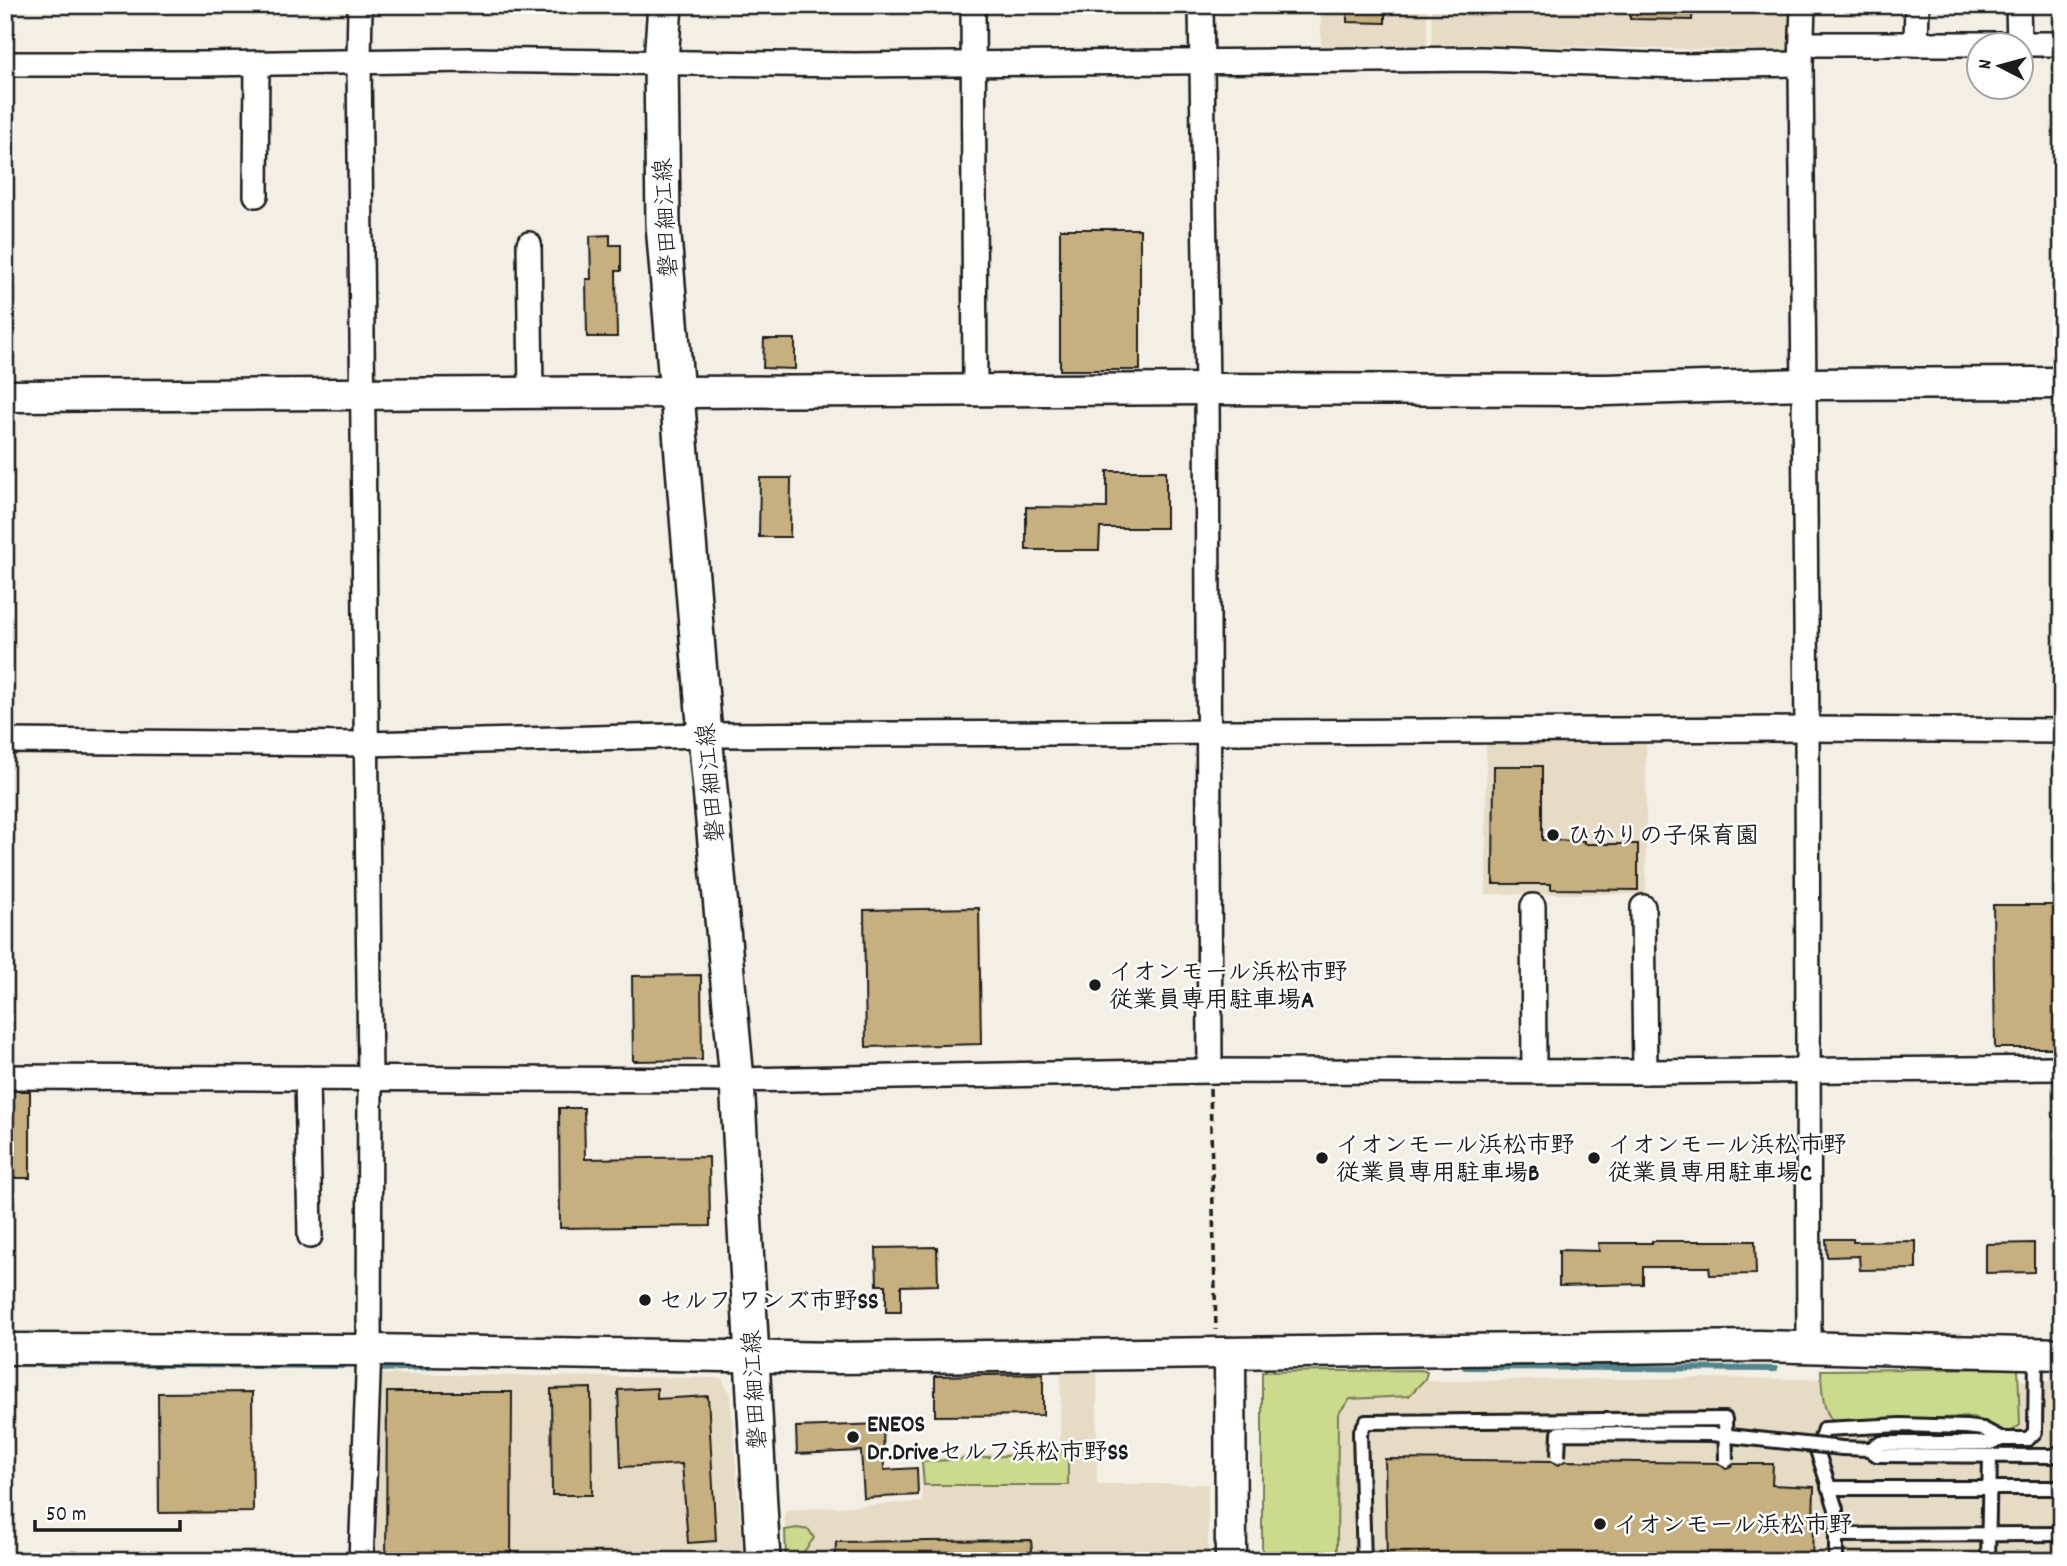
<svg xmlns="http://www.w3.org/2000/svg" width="2067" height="1566" viewBox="0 0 2067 1566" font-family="Dekko,'Klee One',sans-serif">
	<rect width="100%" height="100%" fill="#f4efe5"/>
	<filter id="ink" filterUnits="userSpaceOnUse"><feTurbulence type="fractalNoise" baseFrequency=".0143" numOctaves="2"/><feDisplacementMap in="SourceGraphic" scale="14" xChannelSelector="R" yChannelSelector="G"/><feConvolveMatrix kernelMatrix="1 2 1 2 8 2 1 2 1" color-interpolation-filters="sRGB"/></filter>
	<g filter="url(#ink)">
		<g fill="#e6dcc6">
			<rect x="1321" y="5" width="106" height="43"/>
			<polygon points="1432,5 1790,5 1788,51 1431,44"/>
			<polygon points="1646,739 1646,894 1486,894 1486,741"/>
			<polygon points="1097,1365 1097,1484 1208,1484 1208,1561 784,1561 785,1510 922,1502 920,1458 1060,1449 1061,1367"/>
			<polygon points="376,1374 722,1378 730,1395 744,1561 376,1561"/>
			<polygon points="1694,1378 2062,1381 2062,1561 1274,1561 1273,1383"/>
		</g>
		<g fill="#ccda8d" stroke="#747b54" stroke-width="2">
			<path d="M2018,1368L2020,1425L2009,1433L1973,1417L1833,1421C1821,1409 1822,1385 1821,1370Z"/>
			<polygon points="1422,1370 1427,1372 1425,1379 1409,1396 1350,1399 1338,1414 1337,1554 1333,1561 1297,1561 1262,1556 1262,1372"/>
			<polygon points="1068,1451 1068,1485 924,1485 922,1462"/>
			<polygon points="797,1528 809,1530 814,1538 802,1554 786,1556 785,1530"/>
		</g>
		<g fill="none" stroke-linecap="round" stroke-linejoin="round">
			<g stroke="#55858c" stroke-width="6">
				<polyline points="5,1364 342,1366"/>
				<polyline points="1465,1367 1775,1369"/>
				<polyline points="378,1369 431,1367"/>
			</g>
		</g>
		<g fill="#c7b07f" stroke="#1c1c1c" stroke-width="2">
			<polygon points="1347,5 1385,5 1385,23 1347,22"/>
			<polygon points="1630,5 1693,5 1692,20 1630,19"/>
			<rect x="1060" y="229" width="80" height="141"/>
			<polygon points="610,235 610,245 621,245 621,271 616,271 617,337 587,337 586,279 591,279 590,236"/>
			<polygon points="764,339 795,339 795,369 763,368"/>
			<polygon points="1107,471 1166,471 1166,528 1100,528 1099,550 1026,550 1026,507 1107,508"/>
			<polygon points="760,478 791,478 790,537 759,537"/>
			<polygon points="1494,766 1542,766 1542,840 1584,841 1584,844 1638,844 1638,890 1551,889 1551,884 1493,884"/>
			<polygon points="1993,905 2062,905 2062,1048 1995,1048"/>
			<polygon points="979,908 981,1044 866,1047 864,910"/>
			<polygon points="701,975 702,1060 633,1061 632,976"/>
			<rect x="5" y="1091" width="25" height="87"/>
			<polygon points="559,1108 584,1108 585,1159 709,1157 710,1226 560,1228"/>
			<polygon points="1826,1239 1853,1239 1853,1242 1916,1241 1916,1269 1860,1270 1859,1256 1827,1257"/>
			<polygon points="1652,1241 1755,1241 1756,1274 1710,1275 1709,1267 1643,1267 1643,1284 1559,1286 1559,1250 1599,1251 1598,1243 1652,1243"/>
			<polygon points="2034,1243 2034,1272 1986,1273 1986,1244"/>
			<polygon points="937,1247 938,1285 901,1286 901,1312 886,1312 886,1285 877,1285 876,1248"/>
			<polygon points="1043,1374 1043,1415 935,1416 935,1376"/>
			<polygon points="591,1388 592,1495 552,1495 551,1389"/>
			<polygon points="657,1388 657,1399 708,1396 716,1541 688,1543 682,1464 621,1467 618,1390"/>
			<polygon points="252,1392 253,1512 159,1513 158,1393"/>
			<polygon points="387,1392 512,1392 511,1561 386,1561"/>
			<polygon points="883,1424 884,1470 917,1468 918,1495 864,1498 861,1451 797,1454 796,1427"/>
			<polygon points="1385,1459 1551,1461 1558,1465 1565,1461 1718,1463 1726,1469 1734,1464 1773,1464 1772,1485 1814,1487 1812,1561 1387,1561"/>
			<polygon points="1031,1540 1033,1561 835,1561 836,1542"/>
		</g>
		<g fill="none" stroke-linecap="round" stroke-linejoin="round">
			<defs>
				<g id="service">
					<polyline points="2036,1354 2035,1432 2028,1439 2002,1439 1990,1443 1881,1443 1869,1449 1877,1455 2051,1456 2062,1452"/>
					<polyline points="1828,1488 2058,1488 2062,1491"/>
					<polyline points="1836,1535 2062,1534"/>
					<polyline points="1836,1561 1836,1509 1817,1450 1824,1429 1901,1425 1966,1427 1983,1429 2002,1439"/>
					<polyline points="1988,1561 1990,1456"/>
				</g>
				<g id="minor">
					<polyline points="360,5 359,61 370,1078 369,1350 361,1561"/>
					<polyline points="973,5 975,390"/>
					<polyline points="1201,5 1207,389 1210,1071"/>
					<polyline points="1803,5 1801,64 1807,729 1809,1347"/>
					<polyline points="2018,5 2019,44"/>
					<polyline points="1802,44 2062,44"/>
					<polyline points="1916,44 1917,5"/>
					<polyline points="5,64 205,64 469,60 854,65 1481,59 1679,66 1801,64"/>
					<polyline points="256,195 257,63"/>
					<polyline points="529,244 531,393"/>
					<polyline points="5,741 366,744 705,735 1807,729 2062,731"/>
					<polyline points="1533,906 1534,1071"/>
					<polyline points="1643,907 1645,1072"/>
					<polyline points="5,1077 737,1080 1210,1071 1645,1072 2062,1068"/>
					<polyline points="307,1078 310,1236"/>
				</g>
				<g id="tertiary">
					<polyline points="5,396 1207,389 1606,390 1805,384 2062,383"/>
					<polyline points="5,1349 369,1350 839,1358 1758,1346 2062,1354"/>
					<polyline points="1230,1353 1231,1561"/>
				</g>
				<polyline id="secondary" points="665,5 661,61 663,224 705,735 737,1080 763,1561"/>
			</defs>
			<use href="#service" stroke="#1c1c1c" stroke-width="18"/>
			<use href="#minor" stroke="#1c1c1c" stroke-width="28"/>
			<use href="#tertiary" stroke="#1c1c1c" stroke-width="35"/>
			<use href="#secondary" stroke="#1c1c1c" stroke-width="38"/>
			<polyline stroke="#1c1c1c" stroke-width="3.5" stroke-dasharray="7 5" stroke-linecap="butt" points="1210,1089 1216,1330"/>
			<use href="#service" stroke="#fff" stroke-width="12"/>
			<use href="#minor" stroke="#fff" stroke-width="23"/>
			<use href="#tertiary" stroke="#fff" stroke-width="30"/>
			<use href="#secondary" stroke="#fff" stroke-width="33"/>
			<defs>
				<g id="service-bridge">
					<polyline points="1558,1456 1559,1433 1711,1434 1842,1448 1869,1449"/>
					<polyline points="1364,1561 1360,1433 1366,1422 1725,1419 1726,1460"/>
				</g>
			</defs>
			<use href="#service-bridge" stroke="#1c1c1c" stroke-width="18" stroke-linecap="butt"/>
			<use href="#service-bridge" stroke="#fff" stroke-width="12"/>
		</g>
	</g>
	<g fill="#1c1c1c" stroke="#fff" stroke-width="2.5">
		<circle cx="1553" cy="835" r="7"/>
		<circle cx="1095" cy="985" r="7"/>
		<circle cx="1322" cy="1158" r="7"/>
		<circle cx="1594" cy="1158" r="7"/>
		<circle cx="645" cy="1300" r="7"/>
		<circle cx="853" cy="1437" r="7"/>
		<circle cx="1600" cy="1524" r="7"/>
	</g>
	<g text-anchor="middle" stroke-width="5" stroke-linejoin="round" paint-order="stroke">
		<g font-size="24" fill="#1c1c1c" stroke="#fff">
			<text transform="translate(665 218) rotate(-93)" y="8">磐田細江線</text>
			<text transform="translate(710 783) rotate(-95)" y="8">磐田細江線</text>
			<text transform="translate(754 1390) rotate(-93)" y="8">磐田細江線</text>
		</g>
		<g font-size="24" font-weight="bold" fill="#1c1c1c" stroke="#fff" text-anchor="start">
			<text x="1567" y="843">ひかりの子保育園</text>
			<text x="1109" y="979">イオンモール浜松市野<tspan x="1109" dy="28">従業員専用駐車場A</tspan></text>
			<text x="1336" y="1152">イオンモール浜松市野<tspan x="1336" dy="28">従業員専用駐車場B</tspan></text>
			<text x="1608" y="1152">イオンモール浜松市野<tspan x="1608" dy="28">従業員専用駐車場C</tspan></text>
			<text x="659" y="1308">セルフ ワンズ市野SS</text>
			<text x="867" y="1431">ENEOS<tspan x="867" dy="28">Dr.Driveセルフ浜松市野SS</tspan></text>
			<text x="1614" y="1532">イオンモール浜松市野</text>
		</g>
	</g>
	<rect width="2067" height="1566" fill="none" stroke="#fff" stroke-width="28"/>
	<rect x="14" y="14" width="2039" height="1538" fill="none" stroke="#1c1c1c" stroke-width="2.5" filter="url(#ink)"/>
	<g transform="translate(2000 66) rotate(276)"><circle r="33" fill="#ffffff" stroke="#a4a4a4" stroke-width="2"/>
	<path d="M0-5L12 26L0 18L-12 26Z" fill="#1c1c1c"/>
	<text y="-10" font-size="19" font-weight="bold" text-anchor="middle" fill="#1c1c1c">N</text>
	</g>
	<path d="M35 1520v10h145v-10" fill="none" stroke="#1c1c1c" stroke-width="3.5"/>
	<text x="46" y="1520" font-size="21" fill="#1c1c1c" stroke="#ffffff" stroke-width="5" paint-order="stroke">50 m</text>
</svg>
